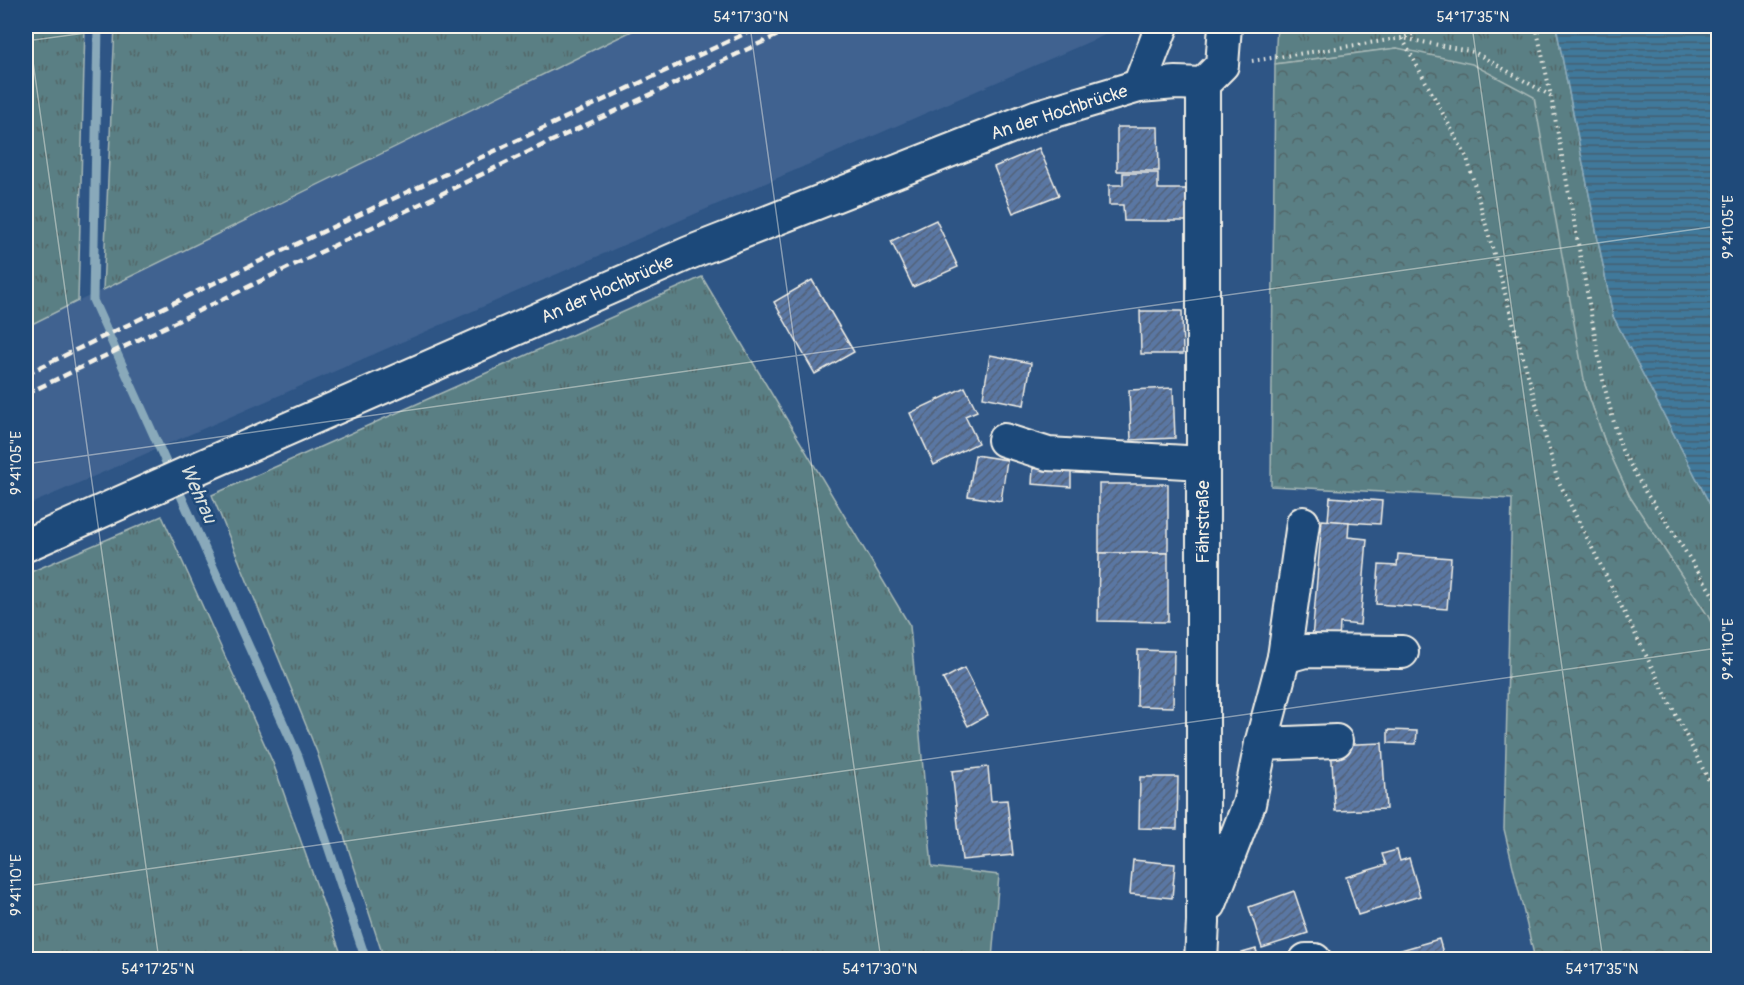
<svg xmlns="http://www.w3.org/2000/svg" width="1744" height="985" viewBox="0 0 1744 985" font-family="Pangolin,sans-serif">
	<defs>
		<pattern id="grass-tufts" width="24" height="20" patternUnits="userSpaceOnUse" patternTransform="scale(1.5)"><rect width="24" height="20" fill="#5a7f84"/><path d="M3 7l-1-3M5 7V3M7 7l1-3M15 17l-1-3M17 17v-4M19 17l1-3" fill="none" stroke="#526668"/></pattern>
		<pattern id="forest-crowns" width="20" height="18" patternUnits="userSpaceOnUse" patternTransform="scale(1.5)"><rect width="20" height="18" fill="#5a7f84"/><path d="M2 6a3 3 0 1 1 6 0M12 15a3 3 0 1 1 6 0" fill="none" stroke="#526668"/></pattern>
		<pattern id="water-rules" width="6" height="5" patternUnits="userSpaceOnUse" patternTransform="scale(1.5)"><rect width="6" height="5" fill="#41799b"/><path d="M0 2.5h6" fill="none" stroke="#456070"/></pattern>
		<pattern id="building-hatch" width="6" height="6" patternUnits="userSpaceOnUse" patternTransform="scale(1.5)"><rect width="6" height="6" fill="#5a77a3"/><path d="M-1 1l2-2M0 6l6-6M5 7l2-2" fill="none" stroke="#526279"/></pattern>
	</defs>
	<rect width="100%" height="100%" fill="#2e5585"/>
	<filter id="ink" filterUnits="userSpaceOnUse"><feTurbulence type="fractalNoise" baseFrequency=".0167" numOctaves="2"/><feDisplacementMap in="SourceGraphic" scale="12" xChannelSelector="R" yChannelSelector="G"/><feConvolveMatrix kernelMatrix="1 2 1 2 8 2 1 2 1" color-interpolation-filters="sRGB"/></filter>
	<g filter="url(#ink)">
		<polygon fill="#3f6290" points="642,26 1118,26 1114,31 26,506 26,327"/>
		<g fill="url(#grass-tufts)" stroke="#a7b8b6" stroke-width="1.5">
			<polygon points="26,26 85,26 78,301 26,327"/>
			<polygon points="115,26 642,26 103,290"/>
			<polygon points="1277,26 1556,26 1613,316 1718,520 1718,636 1708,616 1630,497 1606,445 1585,385 1397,48 1275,64"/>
			<polygon points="702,277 910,626 932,867 999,875 992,959 384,959 317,752 212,495"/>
			<polygon points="162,516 273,763 343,959 26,959 26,574"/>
		</g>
		<polygon fill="url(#forest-crowns)" stroke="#a7b8b6" stroke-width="1.5" points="1397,48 1472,64 1534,97 1585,385 1606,445 1630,497 1708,616 1718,636 1718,959 1535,959 1504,829 1512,499 1271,486 1275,64"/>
		<polygon fill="url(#water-rules)" stroke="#89a9ba" stroke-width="1.5" points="1556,26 1718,26 1718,520 1613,316"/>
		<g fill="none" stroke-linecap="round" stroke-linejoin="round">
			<polyline stroke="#89a9ba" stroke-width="9" points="98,26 93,300 298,756 366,960"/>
		</g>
		<g fill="url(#building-hatch)" stroke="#f4f1e8" stroke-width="1.5">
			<polygon points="1117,127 1158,127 1159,171 1117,171"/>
			<polygon points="1039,148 1059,195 1013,213 994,167"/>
			<polygon points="1123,173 1158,173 1158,189 1186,189 1186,221 1124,221 1123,205 1109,205 1109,185 1123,185"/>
			<polygon points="936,220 958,267 913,287 891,241"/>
			<polygon points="812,280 854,352 815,374 774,302"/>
			<polygon points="1140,311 1182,311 1183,354 1141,354"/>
			<polygon points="990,355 1031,363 1024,405 983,397"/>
			<polygon points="965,387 977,411 965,416 978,443 934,465 910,413"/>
			<polygon points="1173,388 1175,438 1131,440 1129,390"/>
			<polygon points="975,455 1007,460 1001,501 968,496"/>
			<polygon points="1033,468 1071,471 1071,487 1032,484"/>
			<rect x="1099" y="484" width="69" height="69"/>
			<polygon points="1330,497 1382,501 1380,524 1328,521"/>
			<polygon points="1322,520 1349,522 1348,537 1367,539 1360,625 1340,623 1339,641 1312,639"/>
			<polygon points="1099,553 1168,553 1168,622 1098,621"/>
			<polygon points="1398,554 1451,558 1447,609 1376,604 1379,565 1397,566"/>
			<polygon points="1138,650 1174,651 1173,707 1137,706"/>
			<polygon points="964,668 988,715 968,726 943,679"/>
			<polygon points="1388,730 1417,731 1416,744 1388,743"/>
			<polygon points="1382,743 1386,809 1335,811 1331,745"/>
			<polygon points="988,767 991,801 1007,800 1013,855 962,860 952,771"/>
			<polygon points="1140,777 1178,777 1177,829 1139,828"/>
			<polygon points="1397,850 1400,861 1409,858 1420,896 1358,915 1346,877 1386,865 1382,854"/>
			<polygon points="1133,860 1175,864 1172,898 1130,894"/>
			<polygon points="1294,891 1308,933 1262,948 1249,907"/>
			<polygon points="1439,939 1445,960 1377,960 1377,957"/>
			<polygon points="1256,949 1259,960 1229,960 1228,957"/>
		</g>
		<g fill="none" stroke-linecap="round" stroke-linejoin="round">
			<defs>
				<g id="minor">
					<polyline points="1139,86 1162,26"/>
					<polyline points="1004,440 1048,454 1203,463"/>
					<polyline points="26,545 196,469 689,253 1038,116 1139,86 1176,83 1203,84"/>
					<polyline points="1284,657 1305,651 1402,652"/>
					<polyline points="1261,744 1336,741"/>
					<polyline points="1210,904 1249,804 1261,744 1284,657 1303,523"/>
					<polyline points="1201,960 1203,922 1203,84 1222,65 1225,26"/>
					<polyline points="1306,960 1315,960"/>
				</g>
			</defs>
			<use href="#minor" stroke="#f4f1e8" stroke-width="36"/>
			<g stroke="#f4f1e8" stroke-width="4" stroke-dasharray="1.5 4.5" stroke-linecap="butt">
				<polyline points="1435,26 1402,38 1467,158 1557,478 1718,799"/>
				<polyline points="1536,26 1551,96 1604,385 1618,438 1622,450 1646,493 1666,521 1718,603"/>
				<polyline points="1252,61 1402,38 1474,52 1551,96"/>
			</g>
			<use href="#minor" stroke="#1f4a7a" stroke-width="32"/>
			<g stroke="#f4f1e8" stroke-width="4.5" stroke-dasharray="9 4.5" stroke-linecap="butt">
				<polyline points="26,374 254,264 761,26"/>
				<polyline points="26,394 524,154 797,26"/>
			</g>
		</g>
	</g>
	<path fill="none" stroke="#f4f1e8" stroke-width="1.5" stroke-opacity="0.45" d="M28,26L159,960M750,26L881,960M1472,26L1603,960M26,41L138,26M26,464L1718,226M26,886L1718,648"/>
	<g text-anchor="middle" stroke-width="5" stroke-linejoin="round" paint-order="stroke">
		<g font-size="18" fill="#f4f1e8" stroke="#1f4a7a">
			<text transform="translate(1059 112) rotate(-18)" y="6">An der Hochbrücke</text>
			<text transform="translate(607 289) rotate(-24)" y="6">An der Hochbrücke</text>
			<text transform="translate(1203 522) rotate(-90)" y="6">Fährstraße</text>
		</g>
		<g font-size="20" font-style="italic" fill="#d9dfdc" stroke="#1f4a7a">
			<text transform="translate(199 493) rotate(66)" y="7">Wehrau</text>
		</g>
	</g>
	<rect width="1744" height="985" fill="none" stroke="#1f4a7a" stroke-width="66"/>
	<rect x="33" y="33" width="1678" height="919" fill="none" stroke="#f4f1e8" stroke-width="2"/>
	<g font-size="15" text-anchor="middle" fill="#f4f1e8">
		<text x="751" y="22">54°17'30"N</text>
		<text x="1473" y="22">54°17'35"N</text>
		<text transform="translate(1728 227) rotate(-90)" y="5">9°41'05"E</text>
		<text transform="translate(16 463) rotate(-90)" y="5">9°41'05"E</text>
		<text transform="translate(1728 649) rotate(-90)" y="5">9°41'10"E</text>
		<text transform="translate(16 885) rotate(-90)" y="5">9°41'10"E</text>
		<text x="158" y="974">54°17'25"N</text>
		<text x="880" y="974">54°17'30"N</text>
		<text x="1602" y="974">54°17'35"N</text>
	</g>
</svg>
